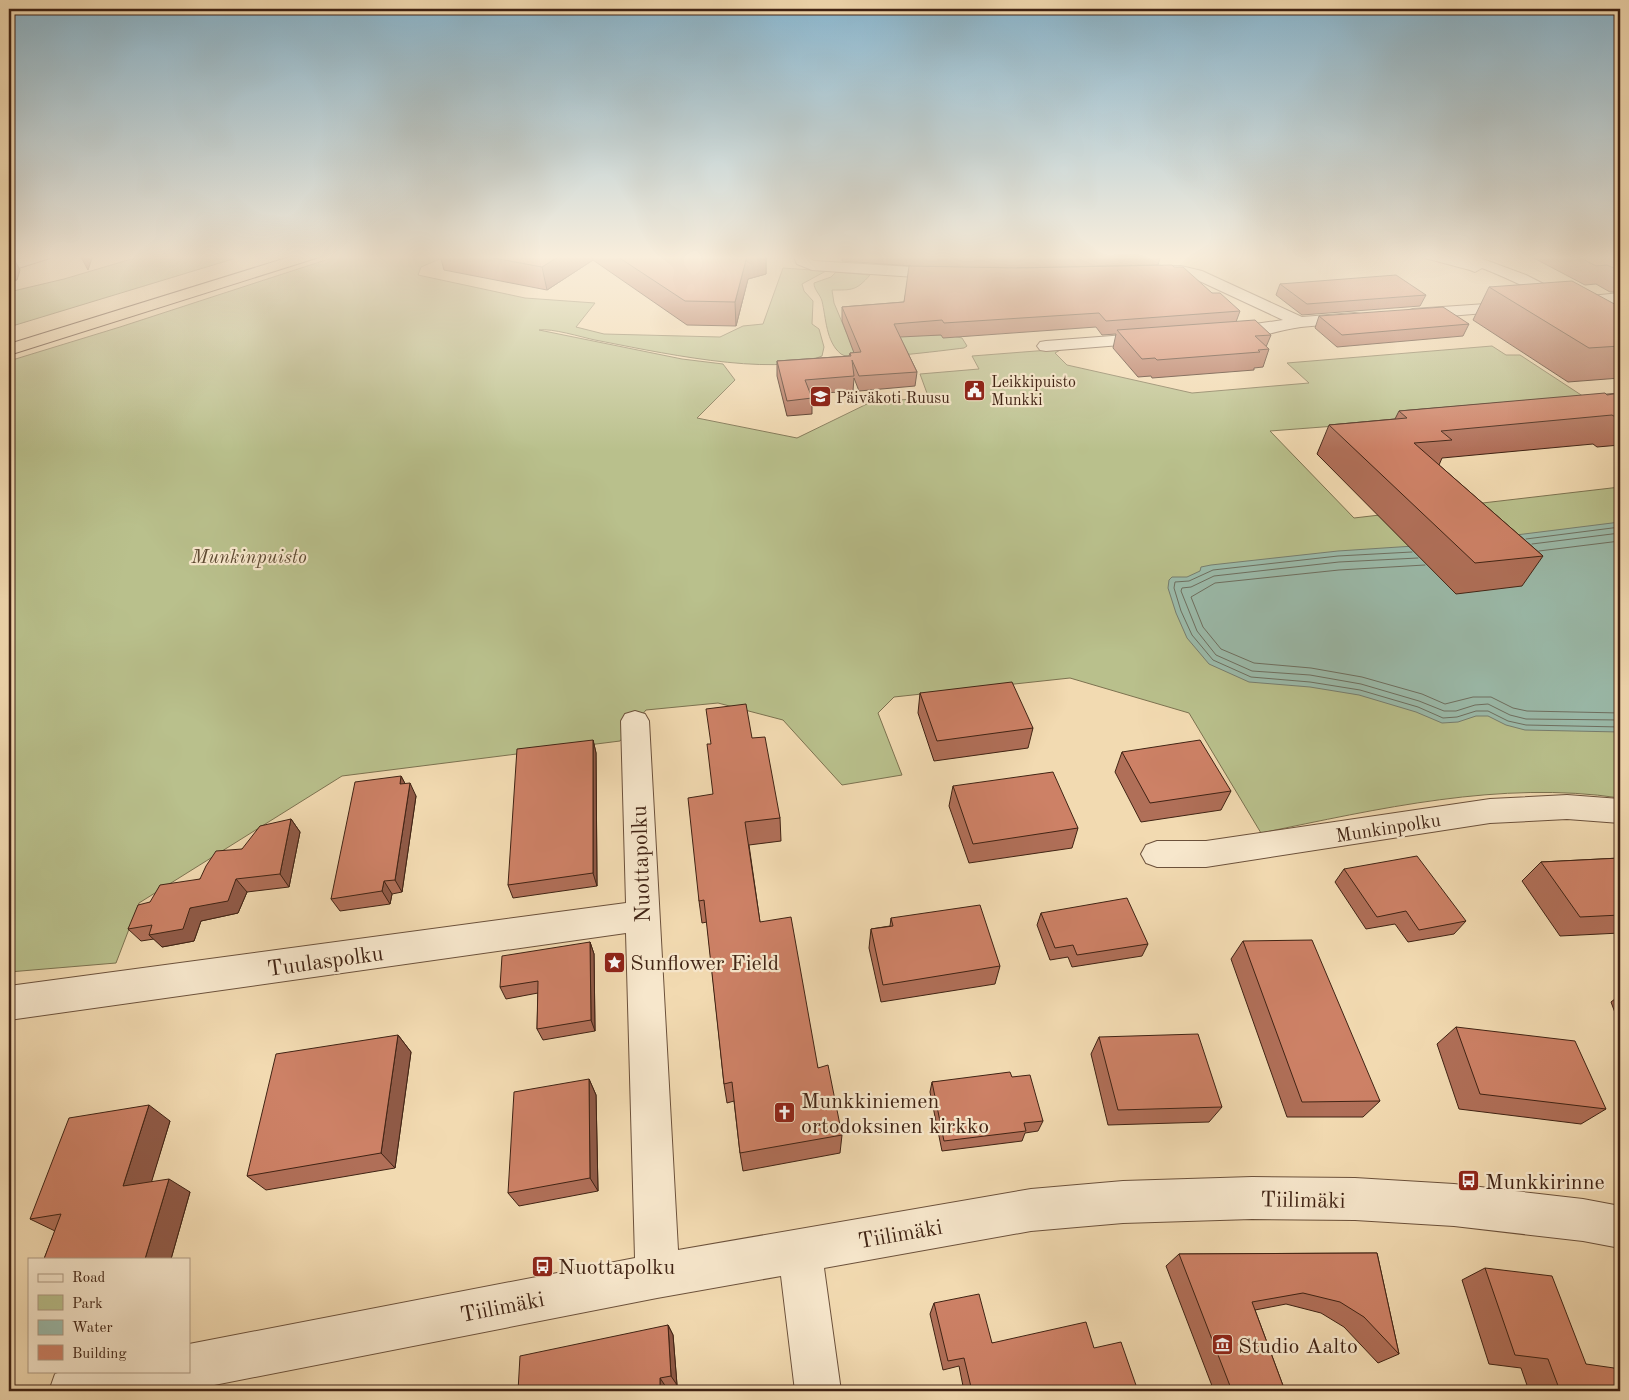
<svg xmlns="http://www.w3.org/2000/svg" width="1629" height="1400" viewBox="0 0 1629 1400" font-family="'Old Standard TT',serif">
	<rect width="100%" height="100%" fill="#f2dab1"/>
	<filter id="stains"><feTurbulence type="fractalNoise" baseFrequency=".004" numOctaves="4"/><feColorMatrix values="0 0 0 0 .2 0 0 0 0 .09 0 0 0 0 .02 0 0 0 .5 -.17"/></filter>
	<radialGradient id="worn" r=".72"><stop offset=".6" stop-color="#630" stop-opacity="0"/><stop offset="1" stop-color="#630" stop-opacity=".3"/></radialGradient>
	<g fill="#b9c08c" stroke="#7c7250">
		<polygon points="145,255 246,255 9,327 9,292 64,279"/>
		<path d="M341,255H449L421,267L418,275L525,298L595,303L576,327L604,334L720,337L743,326L763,324L783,268L826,271L802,284L804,291L813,301L812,324L819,329L824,347L822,356C775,379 648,350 595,340C581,337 552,328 539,330L682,359L723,364L735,380L697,418L797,438L871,402L912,399L928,396L920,374L979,369L972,356L1062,349L1055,353L1067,365L1192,393L1309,383L1287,363L1492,346L1506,355H1520L1598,406L1270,431L1354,518L1620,487V798C1501,780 1378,809 1261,833L1189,713L1070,678L894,697L878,713L902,775L842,785L783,720L718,703L646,710L620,741L342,776L139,903L116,963L9,972V361L120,327Z"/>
		<path d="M836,272L870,275C856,291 852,290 832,290L834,303L847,334L948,335L962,338L967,346L964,348C946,350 852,363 841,354C826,342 826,318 822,301C820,294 814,290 814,283L831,277Z"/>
	</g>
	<polygon fill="#9bbbab" stroke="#777e6f" points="1620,522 1620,732 1525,730 1506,725 1488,716 1476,716 1458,722 1442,723 1416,712 1359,695 1310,687 1249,682 1209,664 1187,638 1176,613 1168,588 1169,580 1172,577 1187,577 1200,571 1201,567 1211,565 1338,551 1505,540 1516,535"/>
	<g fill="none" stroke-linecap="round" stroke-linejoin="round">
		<g stroke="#6e6f60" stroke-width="1">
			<polyline points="1526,539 1620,527"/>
			<polyline points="1532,544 1620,533"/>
			<polyline points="1539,551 1620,541"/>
			<polyline points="1412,552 1338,556 1213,570 1189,581 1175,582 1174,588 1181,611 1192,635 1213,660 1251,677 1310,682 1360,690 1418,707 1443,718 1457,717 1476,711 1488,711 1508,721 1526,725 1620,727"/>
			<polyline points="1418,558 1339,562 1214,576 1191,587 1182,588 1181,591 1197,631 1216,655 1252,671 1310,675 1361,684 1419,701 1444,711 1456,711 1475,705 1488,704 1510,715 1526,719 1620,720"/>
			<polyline points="1425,565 1339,570 1215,583 1191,597 1203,627 1221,649 1254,663 1311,668 1362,677 1422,694 1445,704 1473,697 1491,697 1513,708 1527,711 1620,713"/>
		</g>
		<defs>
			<g id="minor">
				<polygon points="31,255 52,255 50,258 9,271 9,262"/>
				<polygon points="793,255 807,255 809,258 814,261 945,269 950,271 953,274 950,277 945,279 812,270 797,264"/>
				<path d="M1423,255H1472L1526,275L1571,298L1620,293V303L1587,306L1620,325V337L1614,336C1571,310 1528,286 1482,268L1475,272L1470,270L1425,258Z"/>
				<path d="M1153,266H1181L1202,271L1302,317L1355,313L1361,314L1363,318L1361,322L1355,323C1337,324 1319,325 1301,327C1276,330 1247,343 1221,337L1218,333L1221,329L1283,320L1193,278L1148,274L1145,271L1148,268Z"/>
				<polygon points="1515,302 1521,304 1523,307 1521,310 1413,319 1407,317 1405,314 1407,311 1413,309"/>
				<polygon points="1152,333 1158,334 1161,338 1158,342 1046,351 1040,350 1037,346 1040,342 1046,341"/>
				<polygon points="635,711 645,714 649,721 678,1250 1031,1189 1123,1181 1252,1177 1355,1178 1454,1184 1583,1199 1620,1206 1620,1248 1583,1241 1454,1226 1355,1220 1252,1219 1123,1223 1031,1231 824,1268 841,1391 795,1391 781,1276 657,1298 189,1390 184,1388 176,1391 49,1391 55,1374 63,1371 189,1371 189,1344 635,1258 626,933 9,1020 9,986 626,903 621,721 625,714"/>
				<polygon points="1567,795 1620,799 1620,823 1567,819 1490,823 1206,867 1157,867 1146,863 1141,854 1146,845 1157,841 1206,841 1490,799"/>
			</g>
			<polygon id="highway" points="296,255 318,255 316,258 9,355 9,344"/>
		</defs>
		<use href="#minor" stroke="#6c513b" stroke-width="2"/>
		<use href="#highway" stroke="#402314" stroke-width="2"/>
		<use href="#minor" fill="#f7e7cc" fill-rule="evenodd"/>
		<use href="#highway" fill="#f2dab1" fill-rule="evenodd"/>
	</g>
	<g fill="#b06f58" stroke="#402314">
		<polygon points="440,255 766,255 766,274 748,279 736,326 687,325 593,260 547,290 444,270"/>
		<polygon points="842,255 1161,255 1158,265 1017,268 1174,267 1212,293 1240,311 1236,322 1271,335 1266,347 1269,349 1263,367 1254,368 1254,370 1152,378 1151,376 1138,377 1113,348 1116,334 1102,335 1096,327 943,338 941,335 900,337 917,372 915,386 859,391 854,378 853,391 810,394 812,398 812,414 787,416 777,376 777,361 849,356 850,353 854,353 842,321 842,307 904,302 911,266 842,261"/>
		<polygon points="1528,255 1620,255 1620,292 1610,292 1596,284 1585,285"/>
		<polygon points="1280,284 1426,295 1420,306 1302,315 1276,295"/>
		<polygon points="1489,287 1620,307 1620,378 1568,382 1473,320"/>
		<polygon points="1319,316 1469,324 1463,336 1337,347 1315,328"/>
		<polygon points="1620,393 1620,445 1597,447 1593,444 1442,458 1439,465 1543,556 1522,586 1456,594 1317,454 1329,425 1395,419 1399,411"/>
		<polygon points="920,693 1033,728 1028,748 934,761 918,713"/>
		<polygon points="752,738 780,818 781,841 749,845 760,922 818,1068 842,1135 840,1153 743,1171 740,1153 734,1101 727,1103 724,1084 707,922 702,923 699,901 713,794"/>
		<polygon points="593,740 596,753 597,886 513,898 508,885"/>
		<polygon points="1122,752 1231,791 1221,810 1141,822 1115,772"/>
		<polygon points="401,776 405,784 416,796 402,892 392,894 390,904 340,911 331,899"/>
		<polygon points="953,786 1078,828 1072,848 969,863 949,806"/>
		<polygon points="291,819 300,832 289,887 247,892 238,913 201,921 194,941 162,947 154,939 141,941 128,929 150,902 200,879 242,849"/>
		<polygon points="1620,858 1620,933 1560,936 1522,881 1541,862"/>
		<polygon points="1344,869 1466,921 1454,934 1408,942 1395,924 1366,929 1335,882"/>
		<polygon points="1041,913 1148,944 1142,956 1072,967 1068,957 1050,960 1037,925"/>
		<polygon points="891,918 1000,966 995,984 881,1002 869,948 871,929 890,926"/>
		<polygon points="1243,941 1380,1101 1363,1117 1287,1117 1231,959"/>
		<polygon points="590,942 594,954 595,1031 543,1040 537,1029 538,993 506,999 500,987"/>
		<polygon points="1620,995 1620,1026 1611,1002"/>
		<polygon points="1456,1027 1606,1109 1581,1124 1459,1109 1437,1044"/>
		<polygon points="398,1035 411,1052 395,1168 266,1190 247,1176"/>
		<polygon points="1099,1037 1222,1107 1209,1122 1108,1125 1091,1054"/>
		<polygon points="1012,1077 1043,1121 1038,1131 1025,1133 1022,1141 942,1151 930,1092 932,1082"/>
		<polygon points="589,1079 596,1095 598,1191 519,1206 508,1193"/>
		<polygon points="170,1121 151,1182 190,1192 171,1259 44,1259 55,1231 30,1219"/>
		<polygon points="1377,1253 1399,1354 1378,1363 1344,1327 1321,1313 1286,1304 1255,1310 1285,1391 1214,1391 1166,1266 1179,1254"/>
		<polygon points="1485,1268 1586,1364 1620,1391 1529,1391 1521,1368 1489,1364 1462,1280"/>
		<polygon points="934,1303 992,1343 1094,1348 1138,1391 964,1391 959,1366 943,1370 930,1314"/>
		<polygon points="668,1325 673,1335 677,1385 666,1387 518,1391"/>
	</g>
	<g fill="#905a47" stroke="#402314">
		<polygon points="9,255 23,255 14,259 20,270 17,280 9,281"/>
		<polygon points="80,255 93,255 88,270"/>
		<polygon points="561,255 592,255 593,260 547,290 542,267"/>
		<polygon points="752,255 766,255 766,274 748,279 736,326 735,302 747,256"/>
		<polygon points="593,740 596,753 597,886 593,873"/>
		<polygon points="401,776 408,789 400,784"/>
		<polygon points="410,783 416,796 402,892 395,880"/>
		<polygon points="291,819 300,832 289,887 280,874"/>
		<polygon points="236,879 247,892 238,913 201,921 194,941 162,947 149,935"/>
		<polygon points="384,881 392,894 390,904 382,891"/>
		<polygon points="590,942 594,954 595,1031 591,1020"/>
		<polygon points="398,1035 411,1052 395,1168 381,1153"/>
		<polygon points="589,1079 596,1095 598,1191 590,1178"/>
		<polygon points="149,1105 170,1121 146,1200 123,1186"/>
		<polygon points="169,1179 190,1192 171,1259 145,1259"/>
		<polygon points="668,1325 673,1335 677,1385 671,1376"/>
		<polygon points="660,1378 666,1387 666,1391 660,1391"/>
	</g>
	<g fill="#cd8166" stroke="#402314">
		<polygon points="477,255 561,255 542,267"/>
		<polygon points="615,255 752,255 747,256 735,302 685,301"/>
		<polygon points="1575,255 1620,255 1620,271 1607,265 1596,266"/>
		<polygon points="1172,265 1174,267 1183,267 1212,293 1220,293 1240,311 1106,321 1099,313 944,323 942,320 894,324 917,372 859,376 852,360 854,376 805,380 812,398 787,401 777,361 851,356 850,353 861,352 842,307 904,302 909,266 1017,268"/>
		<polygon points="1396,275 1426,295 1307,304 1280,284"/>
		<polygon points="1572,281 1620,307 1620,346 1589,348 1489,287"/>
		<polygon points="1443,307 1469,324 1342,335 1319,316"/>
		<polygon points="1255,320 1271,335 1255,336 1269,349 1258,350 1260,352 1157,360 1155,358 1142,359 1117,330"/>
		<polygon points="1605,393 1607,395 1620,393 1620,418 1617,418 1612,415 1441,431 1452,440 1414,443 1543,556 1475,563 1329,425 1407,418 1399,411"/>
		<polygon points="1012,682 1033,728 937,741 920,693"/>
		<polygon points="746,704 752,738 765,737 780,818 745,822 760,922 791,917 818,1068 828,1065 842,1135 740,1153 732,1082 724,1084 704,900 699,901 688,798 713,794 707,744 711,744 706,709"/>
		<polygon points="593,740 593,873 508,885 517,749"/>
		<polygon points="1200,740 1231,791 1150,803 1122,752"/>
		<polygon points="1053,772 1078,828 973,844 953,786"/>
		<polygon points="401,776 400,784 410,783 395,880 384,881 382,891 331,899 355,782"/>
		<polygon points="291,819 280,874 236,879 228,901 190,908 183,929 149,935 152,925 128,929 138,905 150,902 160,885 200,879 206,866 216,851 242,849 260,826"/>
		<polygon points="1417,856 1466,921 1419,930 1406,911 1377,917 1344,869"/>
		<polygon points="1620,858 1620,915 1580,917 1541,862"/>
		<polygon points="1127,898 1148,944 1077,955 1073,945 1055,948 1041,913"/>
		<polygon points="980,905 1000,966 883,985 871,929 893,926 891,918"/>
		<polygon points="1312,940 1380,1101 1302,1102 1243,941"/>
		<polygon points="590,942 591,1020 537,1029 538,981 500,987 502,956"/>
		<polygon points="1456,1027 1575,1041 1606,1109 1480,1094"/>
		<polygon points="1198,1034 1222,1107 1118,1110 1099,1037"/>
		<polygon points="398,1035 381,1153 247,1176 276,1054"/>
		<polygon points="1010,1072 1012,1077 1030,1075 1043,1121 1024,1123 1026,1131 944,1141 932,1082"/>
		<polygon points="589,1079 590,1178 508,1193 514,1092"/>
		<polygon points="149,1105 123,1186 169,1179 145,1259 44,1259 61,1214 30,1219 69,1118"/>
		<polygon points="1377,1253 1399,1354 1364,1317 1340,1302 1303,1293 1252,1302 1285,1391 1232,1391 1179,1254"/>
		<polygon points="1485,1268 1552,1276 1586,1364 1614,1368 1620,1382 1620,1391 1560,1391 1548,1359 1515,1355"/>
		<polygon points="979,1294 992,1343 1086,1322 1094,1348 1121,1342 1138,1391 972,1391 964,1358 948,1361 934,1303"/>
		<polygon points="668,1325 671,1376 660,1378 660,1391 518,1391 520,1356"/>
	</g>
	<linearGradient id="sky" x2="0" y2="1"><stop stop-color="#89b7d0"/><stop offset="0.57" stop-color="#f9eedc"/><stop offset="1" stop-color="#f9eedc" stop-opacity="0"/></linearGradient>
	<rect width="1629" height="451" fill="url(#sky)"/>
	<defs>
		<symbol id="civic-square" viewBox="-11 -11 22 22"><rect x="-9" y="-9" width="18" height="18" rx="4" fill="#8f2418" stroke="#f7e7cc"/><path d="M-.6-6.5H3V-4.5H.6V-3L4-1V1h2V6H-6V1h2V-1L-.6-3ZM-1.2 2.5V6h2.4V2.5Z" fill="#fff"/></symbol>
		<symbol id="school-square" viewBox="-11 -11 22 22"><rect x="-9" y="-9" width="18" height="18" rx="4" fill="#8f2418" stroke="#f7e7cc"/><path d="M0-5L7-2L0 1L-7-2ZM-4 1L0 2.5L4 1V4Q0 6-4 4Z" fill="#fff"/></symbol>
		<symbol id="sight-square" viewBox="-11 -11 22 22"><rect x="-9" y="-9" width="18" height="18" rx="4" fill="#8f2418" stroke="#f7e7cc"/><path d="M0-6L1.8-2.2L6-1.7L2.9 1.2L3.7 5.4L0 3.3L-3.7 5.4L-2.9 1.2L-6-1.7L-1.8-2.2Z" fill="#fff"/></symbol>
		<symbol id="church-square" viewBox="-11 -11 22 22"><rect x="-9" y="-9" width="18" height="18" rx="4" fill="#8f2418" stroke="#f7e7cc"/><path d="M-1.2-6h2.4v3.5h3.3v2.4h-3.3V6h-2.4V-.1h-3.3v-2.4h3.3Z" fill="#fff"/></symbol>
		<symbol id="bus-square" viewBox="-11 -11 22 22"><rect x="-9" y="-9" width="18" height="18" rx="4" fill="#8f2418" stroke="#f7e7cc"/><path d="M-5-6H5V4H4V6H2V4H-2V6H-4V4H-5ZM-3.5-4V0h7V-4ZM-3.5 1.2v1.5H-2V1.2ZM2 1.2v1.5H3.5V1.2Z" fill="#fff"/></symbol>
		<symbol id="museum-square" viewBox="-11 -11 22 22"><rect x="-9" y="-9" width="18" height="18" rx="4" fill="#8f2418" stroke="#f7e7cc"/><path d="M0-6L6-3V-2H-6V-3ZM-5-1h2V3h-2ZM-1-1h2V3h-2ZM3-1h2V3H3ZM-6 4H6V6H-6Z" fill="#fff"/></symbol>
	</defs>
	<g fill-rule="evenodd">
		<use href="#civic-square" x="962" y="378" width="25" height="25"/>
		<use href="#school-square" x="808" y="384" width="25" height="25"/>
		<use href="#sight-square" x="602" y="950" width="25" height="25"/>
		<use href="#church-square" x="772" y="1100" width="25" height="25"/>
		<use href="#bus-square" x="1456" y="1168" width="25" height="25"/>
		<use href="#bus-square" x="530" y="1254" width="25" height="25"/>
		<use href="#museum-square" x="1210" y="1332" width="25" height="25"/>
	</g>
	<g text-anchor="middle" stroke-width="4.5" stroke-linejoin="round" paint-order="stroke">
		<g font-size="16" fill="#402314" stroke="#f7e7cc" text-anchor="start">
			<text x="991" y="387">Leikkipuisto<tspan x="991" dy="18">Munkki</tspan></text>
			<text x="836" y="403">Päiväkoti Ruusu</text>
		</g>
		<g font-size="19" font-style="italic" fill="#5e4a32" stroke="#f7e7cc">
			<text x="249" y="563">Munkinpuisto</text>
		</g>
		<g font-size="19" fill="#402314" stroke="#f7e7cc">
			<text transform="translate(1388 827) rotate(-9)" y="7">Munkinpolku</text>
		</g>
		<g font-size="22" fill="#402314" stroke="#f7e7cc">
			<text transform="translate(640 864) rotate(-92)" y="8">Nuottapolku</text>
			<text transform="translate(325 960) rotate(-8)" y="8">Tuulaspolku</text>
			<text transform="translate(1303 1199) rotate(1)" y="8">Tiilimäki</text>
			<text transform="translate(900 1233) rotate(-10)" y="8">Tiilimäki</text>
			<text transform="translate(502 1306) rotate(-11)" y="8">Tiilimäki</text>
		</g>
		<g font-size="22" fill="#402314" stroke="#f7e7cc" text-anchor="start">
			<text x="630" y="970">Sunflower Field</text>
			<text x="801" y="1108">Munkkiniemen<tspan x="801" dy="25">ortodoksinen kirkko</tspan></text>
			<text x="1485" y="1189">Munkkirinne</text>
			<text x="558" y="1274">Nuottapolku</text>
			<text x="1238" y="1353">Studio Aalto</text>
		</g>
	</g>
	<rect width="1629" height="1400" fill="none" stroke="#f2dab1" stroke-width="30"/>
	<rect x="10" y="10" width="1609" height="1380" fill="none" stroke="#402314" stroke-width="2.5"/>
	<rect x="15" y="15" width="1599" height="1370" fill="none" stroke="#402314"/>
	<rect x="28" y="1258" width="162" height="115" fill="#f7e7cc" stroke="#ae9982"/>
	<rect x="38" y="1274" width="25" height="8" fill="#f7e7cc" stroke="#ae9982"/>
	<text x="72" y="1282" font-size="15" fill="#402314">Road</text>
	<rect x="38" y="1295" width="25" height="15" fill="#b9c08c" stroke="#ae9982"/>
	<text x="72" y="1308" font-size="15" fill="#402314">Park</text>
	<rect x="38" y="1320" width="25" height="15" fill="#9bbbab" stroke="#ae9982"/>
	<text x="72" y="1332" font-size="15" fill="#402314">Water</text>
	<rect x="38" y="1345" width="25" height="15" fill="#cd8166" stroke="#ae9982"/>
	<text x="72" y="1358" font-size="15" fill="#402314">Building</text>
	<rect width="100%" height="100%" filter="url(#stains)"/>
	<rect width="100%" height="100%" fill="url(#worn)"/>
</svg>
